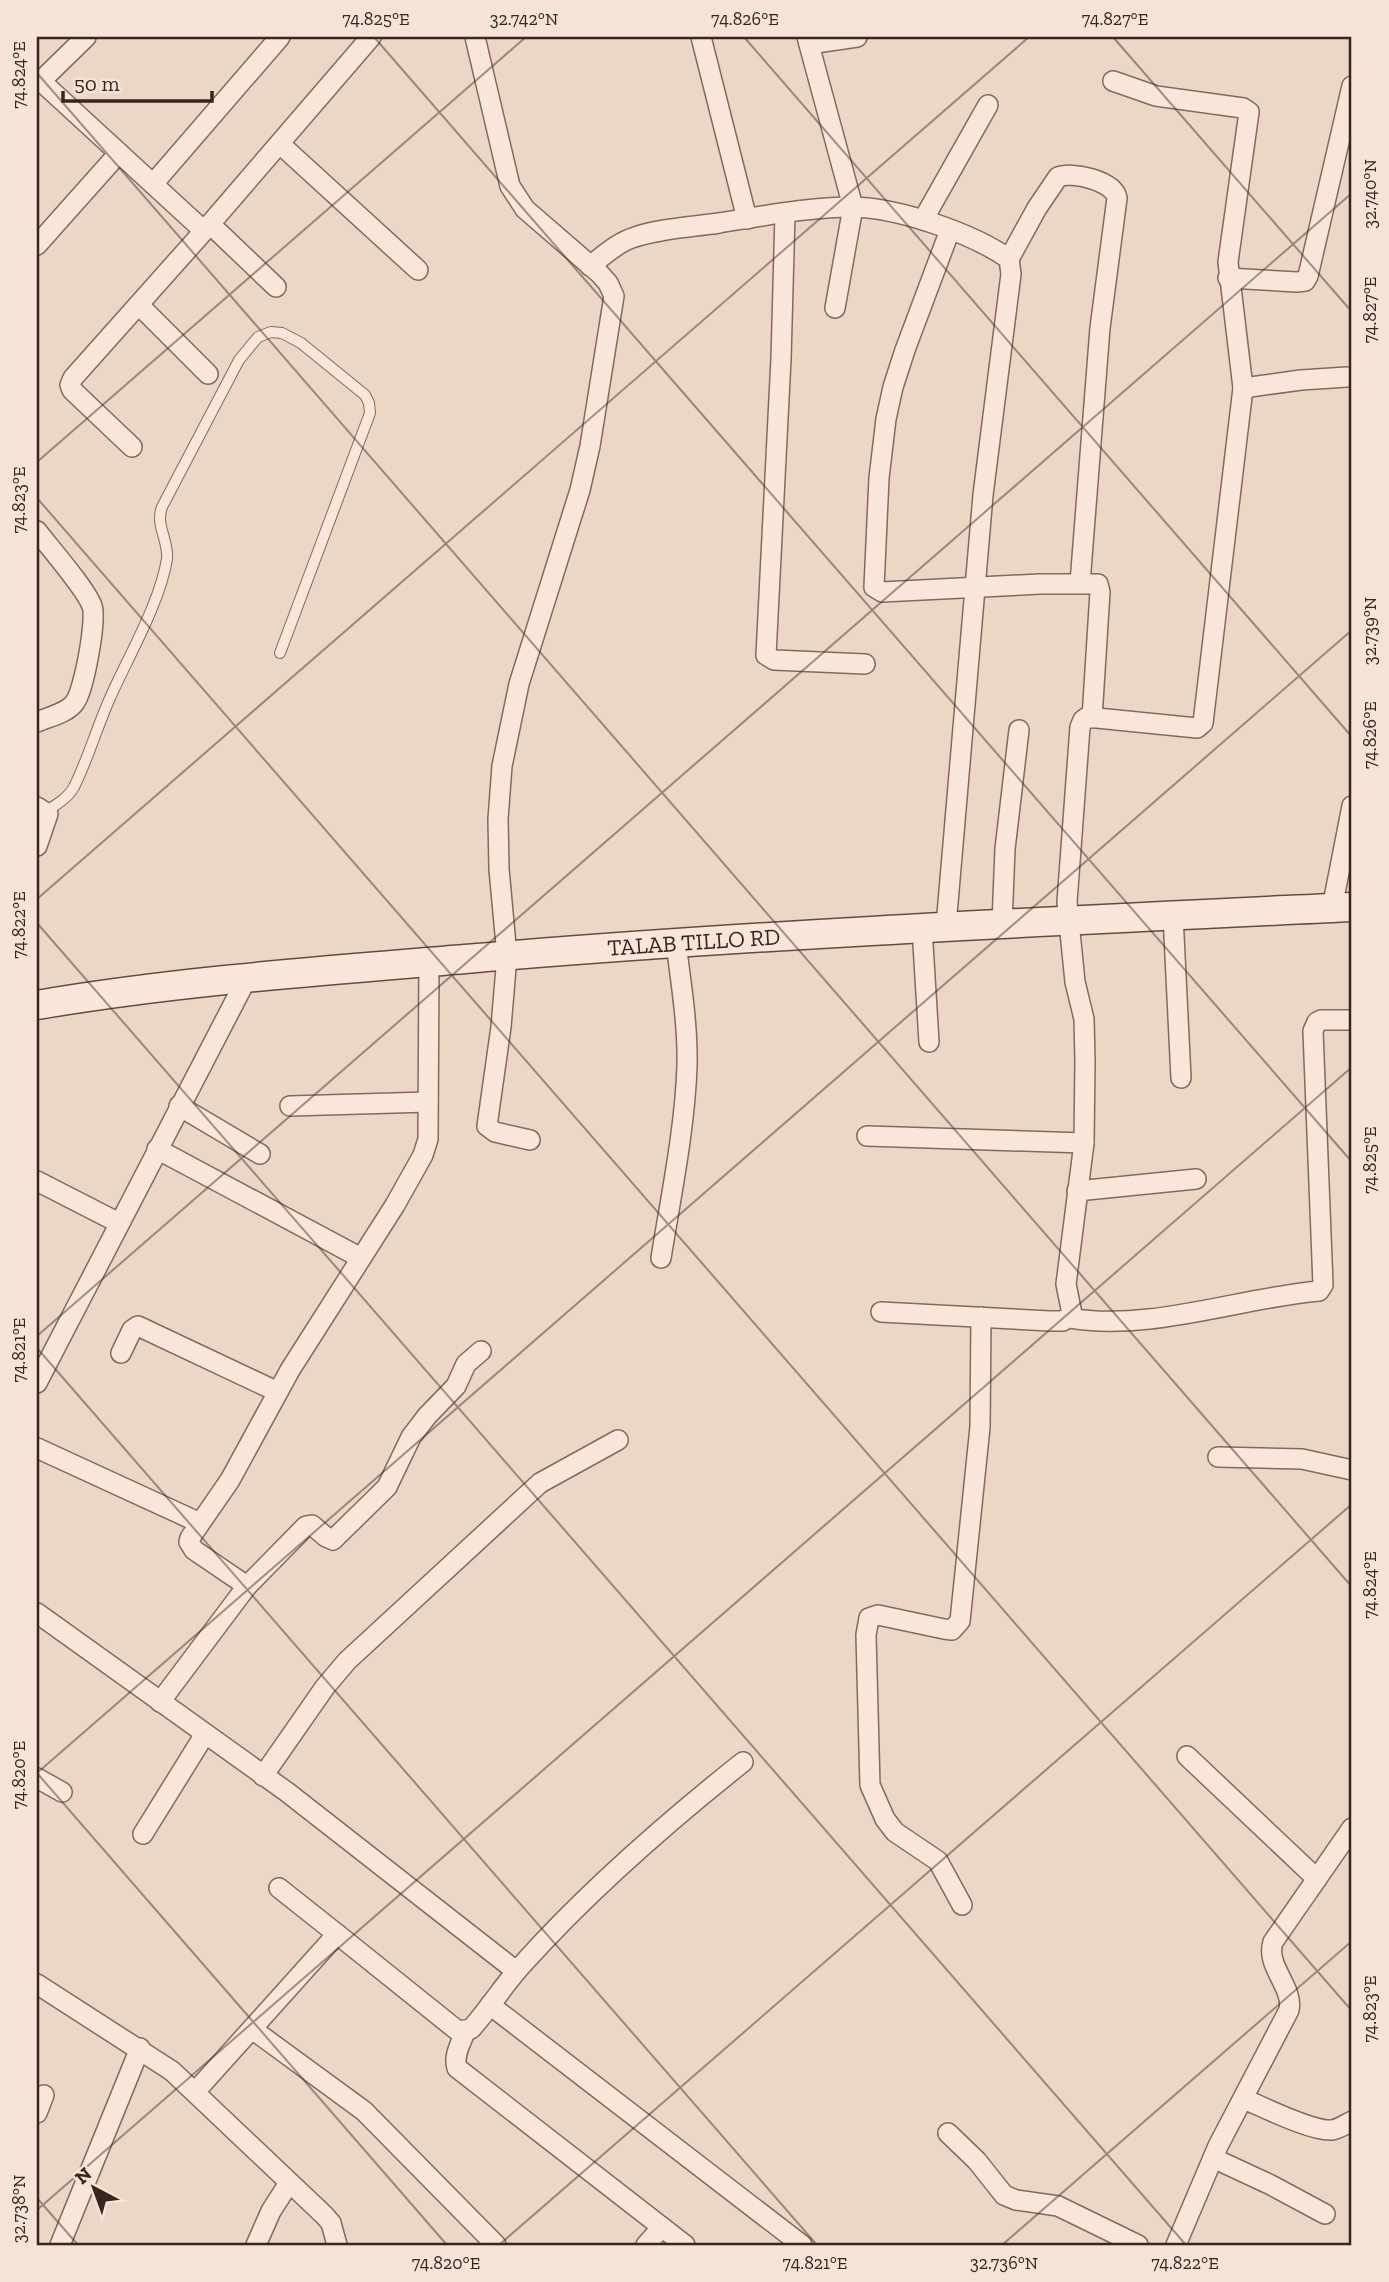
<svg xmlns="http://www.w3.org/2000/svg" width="1389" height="2282" viewBox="0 0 1389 2282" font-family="'Zilla Slab',serif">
	<rect width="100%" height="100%" fill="#ecd6c6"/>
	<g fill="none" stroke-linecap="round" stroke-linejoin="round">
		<defs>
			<path id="lane" d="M46,811C56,805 68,798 74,787C88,759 97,727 110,698C128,657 160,603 167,559C169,541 155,525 162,507L239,360L258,337L271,332L282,333L301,343L365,395L369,403L370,413L280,653"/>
			<g id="street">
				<polyline points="86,37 46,76 44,84 204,231"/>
				<polyline points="475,37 510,186 525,209 599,273 608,283 614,296 590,446 580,490 519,684 502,766 498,819 499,869 507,956 501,1027 487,1126 495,1132 530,1140"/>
				<polyline points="701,37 747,219"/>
				<polyline points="807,37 853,207 835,308"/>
				<polyline points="809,44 857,37"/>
				<polyline points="280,144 418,270"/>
				<polyline points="153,184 280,37"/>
				<polyline points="785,214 781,359 766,655 774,660 865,664"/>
				<polyline points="923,220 988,105"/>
				<polyline points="210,224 276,287"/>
				<polyline points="950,230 905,350 893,387 886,419 879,478 874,587 882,592 1040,584 1098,584 1100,592 1092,718"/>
				<polyline points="37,245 119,153"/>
				<path d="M1009,259L1037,208L1058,177C1072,171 1114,181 1117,198L1100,328L1080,583"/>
				<path d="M590,266C603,256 618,242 635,237C662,228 692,227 719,223C763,216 809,207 853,207C899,208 972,233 1009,259L1011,274L983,495L946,926"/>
				<polyline points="1228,278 1297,282 1305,281 1308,276 1352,86"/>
				<polyline points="139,305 208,374"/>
				<polyline points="1243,388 1301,380 1347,377"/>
				<polyline points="132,447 72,390 70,385 73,378 204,231 371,37"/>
				<path d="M37,531C50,548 86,589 92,606C97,619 84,690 75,702C68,713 48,717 37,722"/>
				<polyline points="37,807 48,814 37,846"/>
				<polyline points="1332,908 1352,806"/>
				<polyline points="1173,915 1181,1078"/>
				<polyline points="1002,923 1005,849 1019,730"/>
				<polyline points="922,928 929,1042"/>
				<polyline points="179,1106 260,1154"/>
				<polyline points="290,1106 428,1102"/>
				<polyline points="867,1136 1084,1143"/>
				<polyline points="157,1149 361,1258"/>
				<polyline points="37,1181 119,1223"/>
				<polyline points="1077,1191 1196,1179"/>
				<path d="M661,1258C671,1196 685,1128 687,1066C688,1025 681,984 676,943"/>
				<polyline points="881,1312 1050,1321 1063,1321 1072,1314 1066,1284 1084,1143 1085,1061 1084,1019 1075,982 1067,902 1080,727 1083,720 1087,717 1197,728 1203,723 1243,388 1228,262 1249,112 1243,108 1156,96 1113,81"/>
				<path d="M1069,1318C1149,1332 1239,1298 1319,1291L1323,1285L1313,1031L1317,1022L1321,1020H1352"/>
				<polyline points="121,1353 132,1330 138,1326 278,1392"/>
				<polyline points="37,1383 247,978"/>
				<polyline points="37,1448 200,1523"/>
				<polyline points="1218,1457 1302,1459 1352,1470"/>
				<polyline points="247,1586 306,1526 312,1525 326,1537 333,1540 387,1487 411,1437 427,1416 456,1386 466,1364 481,1351"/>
				<polyline points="37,1613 287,1792 516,1971"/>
				<polyline points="160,1702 247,1586 194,1550 189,1542 190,1538 230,1480 290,1370 395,1205 423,1155 428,1139 429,962"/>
				<polyline points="1187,1756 1317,1879"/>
				<polyline points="263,1776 325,1687 347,1661 540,1483 618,1440"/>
				<polyline points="37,1778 62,1792"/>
				<polyline points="143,1834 205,1734"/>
				<polyline points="279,1888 337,1934"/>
				<polyline points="962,1905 938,1861 895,1832 885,1819 870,1785 866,1635 869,1618 878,1615 944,1629 952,1630 960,1621 980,1427 981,1317"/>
				<polyline points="37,1984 172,2071 324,2215 331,2223 337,2245"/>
				<polyline points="490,2005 802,2245"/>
				<polyline points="252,2029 364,2111 496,2245"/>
				<path d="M465,2032C461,2043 453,2056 457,2068L685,2245"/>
				<path d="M195,2092L337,1934L458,2031L471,2029C489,2009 503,1986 521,1966C588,1891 665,1824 743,1762"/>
				<path d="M1244,2099C1263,2107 1313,2132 1332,2130C1339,2129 1346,2124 1352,2121"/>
				<polyline points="37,2113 44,2095"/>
				<polyline points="948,2133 977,2161 1004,2195 1016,2200 1058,2206 1138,2245"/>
				<polyline points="1213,2158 1271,2185 1325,2214"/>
				<polyline points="60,2245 140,2048"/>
				<polyline points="256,2245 271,2211 289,2183"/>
				<polyline points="646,2245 662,2227"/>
				<path d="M1176,2245L1218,2146L1289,2010C1294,1987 1265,1966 1273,1942L1352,1828"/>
			</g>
			<g id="secondary">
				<path id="s1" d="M37,1005C178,981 322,971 465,959C761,934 1056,921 1352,907"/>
			</g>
		</defs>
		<use href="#lane" stroke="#86685d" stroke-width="12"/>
		<use href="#street" stroke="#86685d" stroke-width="22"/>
		<use href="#secondary" stroke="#684940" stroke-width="31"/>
		<use href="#lane" stroke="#f7e6d9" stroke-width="10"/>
		<use href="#street" stroke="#f7e6d9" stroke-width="19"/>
		<use href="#secondary" stroke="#f7e6d9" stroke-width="28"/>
	</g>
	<path fill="none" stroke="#382520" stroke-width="2" stroke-opacity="0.45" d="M374,37L1352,1162M744,37L1352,737M1113,37L1352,312M37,73L1352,1587M37,462L526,37M37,498L1352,2011M37,899L1029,37M37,923L1186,2245M37,1336L1352,193M37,1348L817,2245M37,1773L447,2245M37,1773L1352,630M37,2198L78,2245M37,2210L1352,1067M499,2245L1352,1504M1002,2245L1352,1941"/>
	<g text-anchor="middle" stroke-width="6" stroke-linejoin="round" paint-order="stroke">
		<g font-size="23" fill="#382520" stroke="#f4e3d6">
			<text dy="8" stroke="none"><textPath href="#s1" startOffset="660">TALAB TILLO RD</textPath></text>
		</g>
	</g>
	<rect width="1389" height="2282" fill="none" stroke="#f4e3d6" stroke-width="77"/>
	<g transform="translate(94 2188) rotate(319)" stroke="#f4e3d6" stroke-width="5" paint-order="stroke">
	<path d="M0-5L12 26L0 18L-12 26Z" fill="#382520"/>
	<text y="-10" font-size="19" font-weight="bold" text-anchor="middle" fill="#382520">N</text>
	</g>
	<path d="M63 91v10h149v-10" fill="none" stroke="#382520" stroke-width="3.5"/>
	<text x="74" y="91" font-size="21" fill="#382520" stroke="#f4e3d6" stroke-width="5" paint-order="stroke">50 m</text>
	<rect x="38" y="38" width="1312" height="2206" fill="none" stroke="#382520" stroke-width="2.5"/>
	<g font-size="18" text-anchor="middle" fill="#382520">
		<text x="376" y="25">74.825°E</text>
		<text x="524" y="25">32.742°N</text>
		<text x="745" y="25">74.826°E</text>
		<text x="1115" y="25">74.827°E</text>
		<text transform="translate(19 75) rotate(-90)" y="6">74.824°E</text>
		<text transform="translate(1370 194) rotate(-90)" y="6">32.740°N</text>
		<text transform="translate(1370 310) rotate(-90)" y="6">74.827°E</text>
		<text transform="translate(19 500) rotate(-90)" y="6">74.823°E</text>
		<text transform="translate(1370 631) rotate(-90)" y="6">32.739°N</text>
		<text transform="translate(1370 735) rotate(-90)" y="6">74.826°E</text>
		<text transform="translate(19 925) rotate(-90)" y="6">74.822°E</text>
		<text transform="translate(1370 1160) rotate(-90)" y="6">74.825°E</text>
		<text transform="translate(19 1350) rotate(-90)" y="6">74.821°E</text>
		<text transform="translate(1370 1585) rotate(-90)" y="6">74.824°E</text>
		<text transform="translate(19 1775) rotate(-90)" y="6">74.820°E</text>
		<text transform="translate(1370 2009) rotate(-90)" y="6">74.823°E</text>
		<text transform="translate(19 2209) rotate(-90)" y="6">32.738°N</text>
		<text x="446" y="2269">74.820°E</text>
		<text x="815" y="2269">74.821°E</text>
		<text x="1004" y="2269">32.736°N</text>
		<text x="1185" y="2269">74.822°E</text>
	</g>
</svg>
